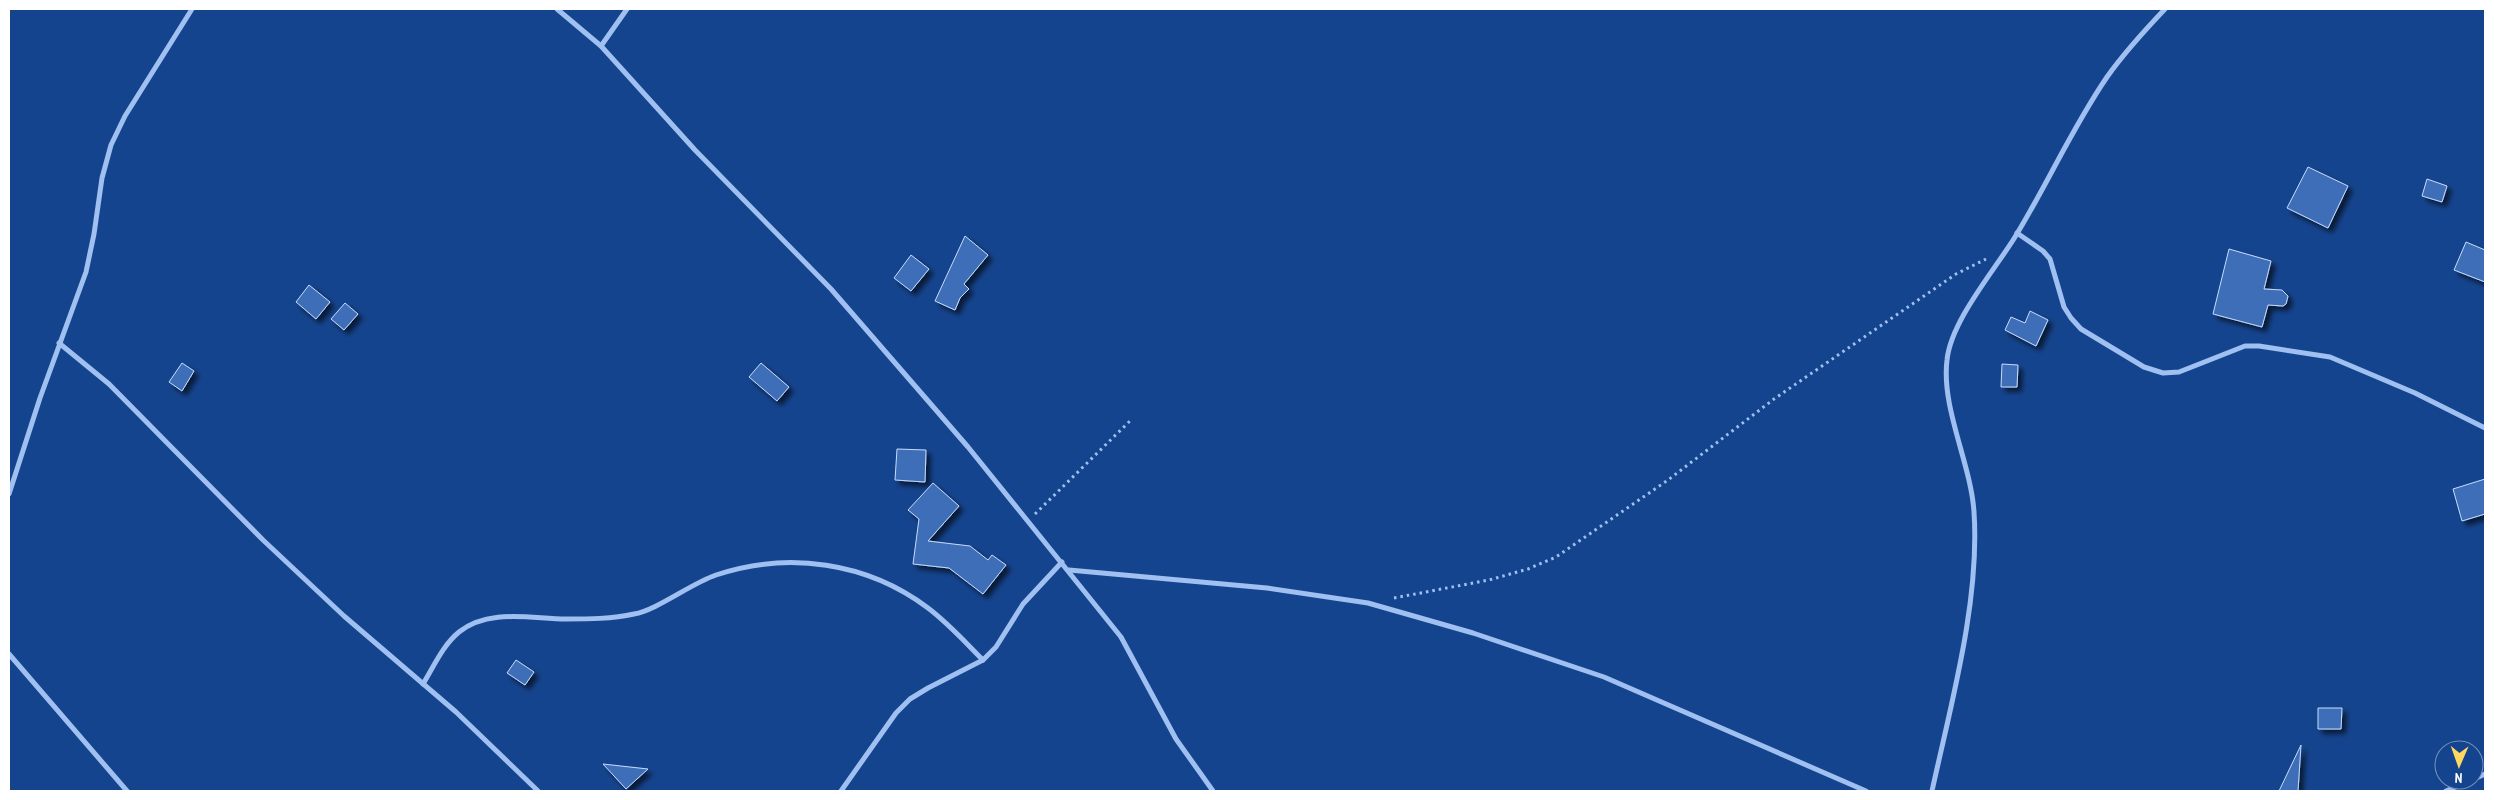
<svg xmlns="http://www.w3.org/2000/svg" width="2494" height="800" viewBox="0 0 2494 800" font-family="'PT Sans Narrow',sans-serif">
	<defs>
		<filter id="shadow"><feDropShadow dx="4.5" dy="4.5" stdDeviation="2.5" flood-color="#0009"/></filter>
	</defs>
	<rect width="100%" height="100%" fill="#15448e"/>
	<g fill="#3d6eb7" stroke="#c6dcfc" filter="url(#shadow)">
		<polygon points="2308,167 2348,186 2328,228 2287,208"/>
		<polygon points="2427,179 2447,186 2442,202 2422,196"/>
		<polygon points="965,236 988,255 964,284 969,289 960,298 955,310 935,301"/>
		<polygon points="2466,242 2485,250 2485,282 2454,270"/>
		<polygon points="2229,249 2271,261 2264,289 2282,290 2288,296 2286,304 2283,306 2268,305 2262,327 2213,314"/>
		<polygon points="911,255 929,269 911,291 894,278"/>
		<polygon points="309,285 330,302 316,319 296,302"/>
		<polygon points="345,303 358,314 344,330 331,319"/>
		<polygon points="2030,311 2048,320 2036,346 2005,330 2011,317 2025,323"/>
		<polygon points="182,363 194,371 182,391 169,382"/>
		<polygon points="761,363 789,387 777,401 749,377"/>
		<polygon points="2002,364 2018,365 2017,387 2001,387"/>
		<polygon points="897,449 926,450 925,482 895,480"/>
		<polygon points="2485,479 2485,514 2462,521 2453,489"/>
		<polygon points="933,483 959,506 928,541 970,546 988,560 992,555 1006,565 983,594 949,568 913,564 919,519 908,510"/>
		<polygon points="516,660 534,672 525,685 507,673"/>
		<polygon points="2318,708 2342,708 2341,729 2318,729"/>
		<polygon points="2301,745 2298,791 2279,791"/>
		<polygon points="603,764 648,769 626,789"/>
	</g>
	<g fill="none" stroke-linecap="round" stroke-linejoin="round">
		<g stroke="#9fc0f0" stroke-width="3" stroke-dasharray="2.5 4" stroke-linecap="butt">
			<polyline points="1035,514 1132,419"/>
			<polyline points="1394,598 1489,580 1528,569 1556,557 1668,480 1774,399 1956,274 1986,259"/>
		</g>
		<g stroke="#9fc0f0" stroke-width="5">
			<polyline points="557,9 601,46 695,150 831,289 968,447 1121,637 1176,739 1213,791"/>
			<polyline points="601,46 627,9"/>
			<polyline points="2017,233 2043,251 2050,259 2064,307 2071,318 2081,329 2144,367 2163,373 2179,372 2245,346 2259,346 2330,357 2415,393 2485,428"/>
			<polyline points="59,343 109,384 263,540 344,616 456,712 538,791"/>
			<polyline points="9,494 40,398 86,272 94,234 102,178 111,145 125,116 192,9"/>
			<polyline points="1069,570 1267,588 1368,603 1473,633 1604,677 1866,791"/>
			<polyline points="9,654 127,791"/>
			<path d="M423,684C434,666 443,645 459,632C489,608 532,619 566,619C588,619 612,619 634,614C657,610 690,584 716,575C788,551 867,562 928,608C948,623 965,642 983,660"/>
			<polyline points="2474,779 2485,774"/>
			<polyline points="841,791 896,713 910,699 928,688 983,660 996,647 1023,604 1062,562"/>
			<path d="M1932,791C1951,704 1980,601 1974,512C1971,464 1941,408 1947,360C1951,321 1994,271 2015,237C2047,185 2072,128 2107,77C2124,53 2145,30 2165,9"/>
			<polyline points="2446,791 2472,780"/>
		</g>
	</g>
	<rect width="2494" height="800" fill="none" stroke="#ffffff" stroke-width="20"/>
	<g transform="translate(2459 765) rotate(182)"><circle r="24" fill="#15448e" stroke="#738fbb"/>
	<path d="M0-4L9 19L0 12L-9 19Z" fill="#ffd85f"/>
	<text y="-8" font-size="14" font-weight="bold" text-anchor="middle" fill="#ffffff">N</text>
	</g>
</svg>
